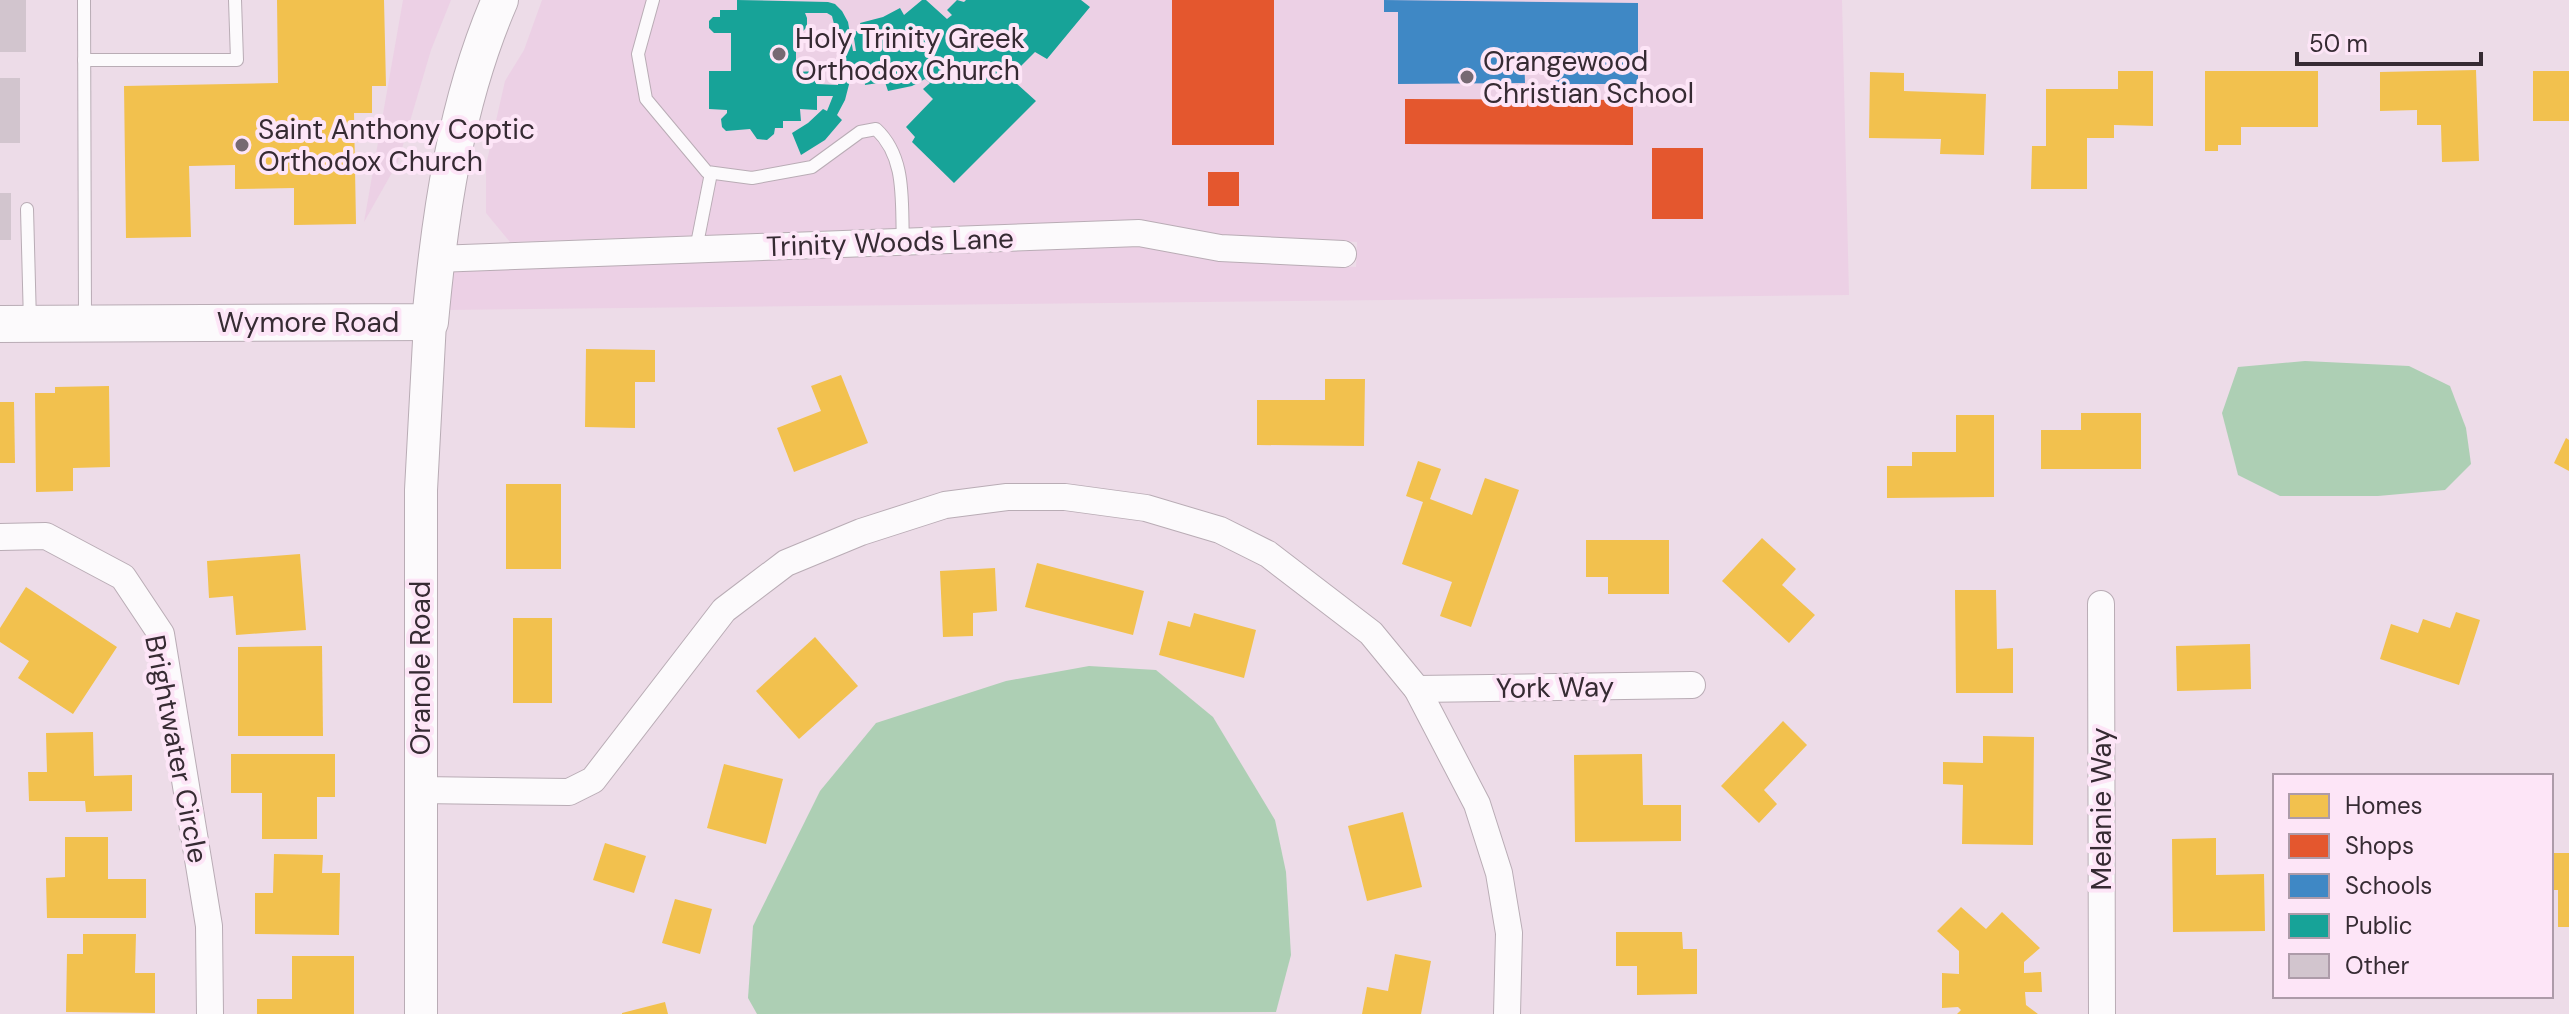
<svg xmlns="http://www.w3.org/2000/svg" width="2569" height="1014" viewBox="0 0 2569 1014" font-family="'DM Sans',sans-serif">
	<rect width="100%" height="100%" fill="#eddce8"/>
	<g fill="#ecd0e5">
		<polygon points="403,0 451,0 431,50 398,162 364,222"/>
		<polygon points="542,0 1842,0 1849,295 445,310 449,270 1138,245 1219,260 1356,267 1357,242 1222,235 1139,220 510,242 486,213 486,165 505,81 524,50"/>
	</g>
	<g fill="#adcfb4">
		<polygon points="2305,361 2409,366 2450,386 2466,428 2471,464 2445,490 2378,496 2280,496 2238,475 2222,413 2238,367"/>
		<polygon points="1089,666 1156,670 1213,717 1275,820 1286,872 1291,955 1276,1012 757,1014 748,998 753,926 820,791 876,723 1006,681"/>
	</g>
	<g fill="#f2c14e">
		<polygon points="277,0 384,0 386,86 372,86 372,113 354,113 356,224 294,225 294,188 235,189 235,165 189,166 191,237 126,238 124,86 278,83"/>
		<polygon points="2476,70 2479,161 2442,162 2441,125 2417,125 2417,110 2380,111 2380,72"/>
		<polygon points="2118,71 2153,71 2153,126 2114,125 2114,138 2087,138 2087,189 2031,189 2032,146 2046,146 2046,89 2118,89"/>
		<polygon points="2205,71 2318,71 2318,127 2241,127 2241,145 2218,145 2218,151 2205,151"/>
		<rect x="2533" y="71" width="36" height="50"/>
		<polygon points="1870,72 1904,73 1904,91 1986,94 1984,155 1940,154 1941,139 1869,138"/>
		<polygon points="586,349 655,350 655,382 635,382 635,428 585,427"/>
		<polygon points="841,375 868,443 794,472 777,428 821,411 811,386"/>
		<polygon points="1325,379 1365,379 1364,446 1257,445 1257,400 1325,400"/>
		<polygon points="109,386 110,467 73,468 73,491 36,492 35,393 55,393 55,387"/>
		<polygon points="0,402 14,402 15,463 0,463"/>
		<polygon points="2081,413 2141,413 2141,469 2041,469 2041,430 2081,430"/>
		<polygon points="1956,415 1994,415 1994,497 1887,498 1887,466 1912,466 1912,452 1956,452"/>
		<polygon points="2566,438 2569,440 2569,471 2554,463"/>
		<polygon points="1418,461 1441,469 1430,499 1472,515 1485,478 1519,490 1471,627 1440,616 1452,582 1402,564 1423,502 1406,496"/>
		<rect x="506" y="484" width="55" height="85"/>
		<polygon points="1762,538 1796,569 1782,585 1815,615 1789,643 1722,581"/>
		<polygon points="1586,540 1669,540 1669,594 1608,594 1608,577 1586,577"/>
		<polygon points="300,554 306,630 236,635 233,596 209,598 207,561"/>
		<polygon points="1037,563 1144,591 1133,635 1025,607"/>
		<polygon points="995,568 997,611 973,613 973,636 943,637 940,571"/>
		<polygon points="26,587 117,647 73,714 18,678 29,661 0,642 0,628"/>
		<polygon points="1955,590 1996,590 1997,649 2013,648 2013,693 1956,693"/>
		<polygon points="2456,612 2480,620 2459,685 2380,659 2391,624 2418,633 2423,619 2450,628"/>
		<polygon points="1194,613 1256,630 1244,678 1159,655 1168,621 1190,627"/>
		<rect x="513" y="618" width="39" height="85"/>
		<polygon points="815,637 858,686 799,739 756,691"/>
		<polygon points="2250,644 2251,689 2177,691 2176,646"/>
		<polygon points="322,646 323,736 238,736 238,647"/>
		<polygon points="1783,721 1807,745 1764,790 1777,804 1759,823 1721,786"/>
		<polygon points="93,732 94,776 132,775 132,811 86,812 85,801 29,801 28,772 47,772 46,733"/>
		<polygon points="1983,736 2034,737 2033,845 1962,844 1963,785 1943,784 1943,762 1983,763"/>
		<polygon points="231,754 335,754 335,797 317,797 317,839 262,839 262,793 231,793"/>
		<polygon points="1642,754 1643,805 1681,805 1681,841 1575,842 1574,755"/>
		<polygon points="724,764 783,779 766,844 707,828"/>
		<polygon points="1403,812 1422,887 1367,901 1348,826"/>
		<polygon points="65,837 108,837 108,879 146,879 146,918 47,918 46,878 65,877"/>
		<polygon points="2216,838 2216,875 2264,874 2265,931 2173,932 2172,839"/>
		<polygon points="605,843 646,856 634,893 593,880"/>
		<polygon points="2551,853 2569,853 2569,927 2558,927 2558,890 2551,890"/>
		<polygon points="274,854 323,855 322,873 340,873 339,935 255,934 255,893 273,893"/>
		<polygon points="675,899 712,909 700,954 662,943"/>
		<polygon points="1961,907 1986,929 2002,912 2040,948 2024,962 2024,973 2041,972 2042,992 2025,992 2026,1005 2038,1014 1957,1014 1961,1010 1958,1007 1942,1008 1942,973 1959,974 1959,951 1937,931"/>
		<polygon points="1616,932 1682,932 1683,949 1697,949 1697,994 1637,995 1637,966 1616,966"/>
		<polygon points="83,934 136,934 135,973 155,973 155,1013 66,1012 67,954 83,954"/>
		<polygon points="1395,954 1431,961 1421,1014 1362,1014 1367,987 1388,991"/>
		<polygon points="292,956 354,956 354,1014 257,1014 257,999 292,999"/>
		<polygon points="665,1002 668,1014 622,1014 622,1013"/>
	</g>
	<g fill="#e4572e">
		<rect x="1172" y="0" width="102" height="145"/>
		<polygon points="1405,99 1633,100 1633,145 1405,144"/>
		<rect x="1652" y="148" width="51" height="71"/>
		<rect x="1208" y="172" width="31" height="34"/>
	</g>
	<polygon fill="#3f88c5" points="1384,0 1638,3 1638,84 1555,84 1555,52 1524,52 1525,83 1398,84 1398,12 1384,12"/>
	<path fill="#17a398" fill-rule="evenodd" d="M737,0L828,2L835,4L842,11L848,22L853,51H856L853,32L862,30L860,23L883,17L900,8L904,15L922,0H926L947,19L952,15L947,10L957,0L964,2L966,0H1081L1090,7L1047,59L1035,52L1013,74L1018,78L1015,82L1036,101L954,183L912,142L915,137L906,127L933,99L923,89L930,83L925,79L912,86L888,91L885,82L865,85L863,65H854L845,100L837,115L842,120L825,140L801,155L792,133L808,123L823,109L827,111L833,96H817V110L800,109L801,121H783V128H775L774,134L767,140L757,139L750,129L726,131L722,127L721,119L727,113V110L709,109V71H731V33H714L709,28V21L713,17H720V10H737ZM805,13H827L832,16L841,52L838,85L816,84L817,71L796,72V33H801L807,27V18Z"/>
	<g fill="#d2c5ce">
		<rect x="0" y="0" width="26" height="52"/>
		<rect x="0" y="78" width="20" height="65"/>
		<rect x="0" y="193" width="11" height="47"/>
	</g>
	<g fill="none" stroke-linecap="round" stroke-linejoin="round">
		<defs>
			<g id="service">
				<polyline points="84,0 85,320"/>
				<path d="M653,0L638,54L646,99L707,172L752,178L812,167L860,132L876,129C907,158 901,202 903,241"/>
				<polyline points="84,60 237,60 235,0"/>
				<polyline points="27,209 30,322"/>
				<polyline points="696,249 711,173"/>
			</g>
			<g id="minor">
				<polyline points="436,259 1139,233 1220,248 1343,254"/>
				<polyline points="0,537 46,536 123,577 161,634 209,926 210,1014"/>
				<polyline points="2101,604 2102,1014"/>
				<polyline points="1417,689 1692,685"/>
				<polyline points="420,790 569,792 593,780 724,610 786,563 861,532 945,505 1007,497 1065,497 1146,508 1220,530 1268,554 1371,633 1417,689 1477,804 1499,873 1509,933 1507,1014"/>
			</g>
			<polyline id="tertiary" points="421,1014 421,490 430,322"/>
			<path id="secondary" d="M0,324L430,322C440,213 456,101 500,0"/>
		</defs>
		<use href="#service" stroke="#b9acb5" stroke-width="14"/>
		<use href="#minor" stroke="#b9acb5" stroke-width="28"/>
		<use href="#tertiary" stroke="#b9acb5" stroke-width="34"/>
		<use href="#secondary" stroke="#b9acb5" stroke-width="38"/>
		<use href="#service" stroke="#fcfafc" stroke-width="12"/>
		<use href="#minor" stroke="#fcfafc" stroke-width="26"/>
		<use href="#tertiary" stroke="#fcfafc" stroke-width="32"/>
		<use href="#secondary" stroke="#fcfafc" stroke-width="36"/>
	</g>
	<g fill="#766972" stroke="#fde5f7" stroke-width="3">
		<circle cx="779" cy="54" r="8"/>
		<circle cx="1467" cy="77" r="8"/>
		<circle cx="242" cy="145" r="8"/>
	</g>
	<g text-anchor="middle" stroke-width="8" stroke-linejoin="round" paint-order="stroke">
		<g font-size="28" fill="#362b33" stroke="#fde5f7" text-anchor="start">
			<text x="795" y="48">Holy Trinity Greek<tspan x="795" dy="32">Orthodox Church</tspan></text>
			<text x="1483" y="71">Orangewood<tspan x="1483" dy="32">Christian School</tspan></text>
			<text x="258" y="139">Saint Anthony Coptic<tspan x="258" dy="32">Orthodox Church</tspan></text>
		</g>
		<g font-size="28" fill="#362b33" stroke="#fde5f7">
			<text transform="translate(890 242) rotate(-2)" y="10">Trinity Woods Lane</text>
			<text x="308" y="332">Wymore Road</text>
			<text transform="translate(420 668) rotate(-90)" y="10">Oranole Road</text>
			<text transform="translate(1555 687) rotate(-1)" y="10">York Way</text>
			<text transform="translate(177 749) rotate(79)" y="10">Brightwater Circle</text>
			<text transform="translate(2101 809) rotate(-90)" y="10">Melanie Way</text>
		</g>
	</g>
	<rect x="2273" y="774" width="280" height="224" fill="#fde5f7" stroke="#ad9ba9" stroke-width="2"/>
	<rect x="2289" y="794" width="40" height="24" fill="#f2c14e" stroke="#ad9ba9" stroke-width="2"/>
	<text x="2345" y="814" font-size="24" fill="#362b33">Homes</text>
	<rect x="2289" y="834" width="40" height="24" fill="#e4572e" stroke="#ad9ba9" stroke-width="2"/>
	<text x="2345" y="854" font-size="24" fill="#362b33">Shops</text>
	<rect x="2289" y="874" width="40" height="24" fill="#3f88c5" stroke="#ad9ba9" stroke-width="2"/>
	<text x="2345" y="894" font-size="24" fill="#362b33">Schools</text>
	<rect x="2289" y="914" width="40" height="24" fill="#17a398" stroke="#ad9ba9" stroke-width="2"/>
	<text x="2345" y="934" font-size="24" fill="#362b33">Public</text>
	<rect x="2289" y="954" width="40" height="24" fill="#d2c5ce" stroke="#ad9ba9" stroke-width="2"/>
	<text x="2345" y="974" font-size="24" fill="#362b33">Other</text>
	<path d="M2297 52v12h184v-12" fill="none" stroke="#362b33" stroke-width="4"/>
	<text x="2309" y="52" font-size="24" fill="#362b33" stroke="#fde5f7" stroke-width="6" paint-order="stroke">50 m</text>
</svg>
